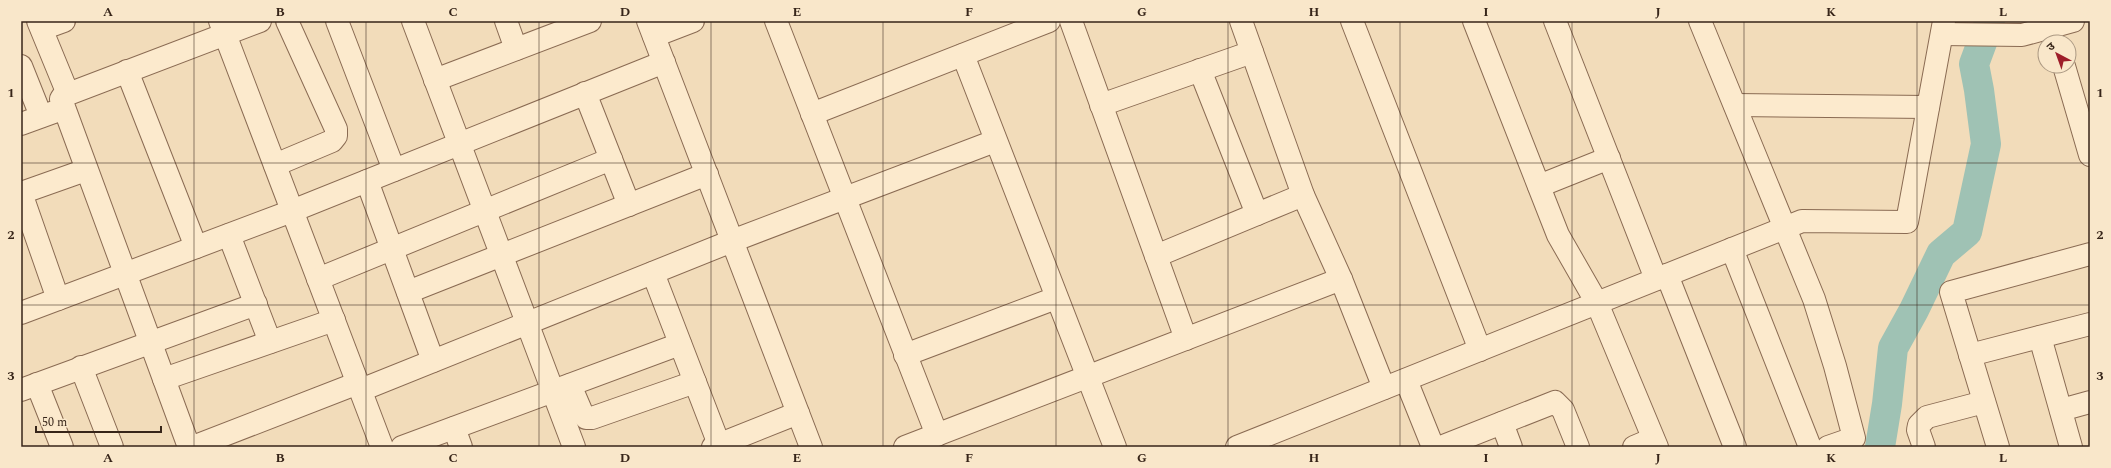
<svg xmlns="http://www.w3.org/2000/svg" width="2111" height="468" viewBox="0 0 2111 468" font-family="Spectral,'Noto Sans Devanagari',serif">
	<rect width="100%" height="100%" fill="#f2dcba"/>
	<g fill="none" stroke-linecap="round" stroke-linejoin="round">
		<polyline stroke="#9fc2b4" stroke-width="30" points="1880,447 1887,404 1893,348 1914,310 1941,254 1967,232 1986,144 1979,90 1974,64 1990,21"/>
		<defs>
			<g id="minor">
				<polyline points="38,21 68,94"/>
				<polyline points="220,21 382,447"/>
				<polyline points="337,21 394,170"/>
				<polyline points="413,21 574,447"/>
				<polyline points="506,21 516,49"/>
				<polyline points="648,21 811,447"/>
				<polyline points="776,21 937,435"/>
				<polyline points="1071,21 1186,339"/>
				<polyline points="1352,21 1480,350"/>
				<polyline points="1474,21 1558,235 1597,303 1657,447"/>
				<polyline points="1555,21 1656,279"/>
				<polyline points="1700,21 1814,299 1835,366 1854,438 1828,447"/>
				<polyline points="42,29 64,21"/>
				<polyline points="1942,34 2022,35 2073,21"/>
				<polyline points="654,36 693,21"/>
				<polyline points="963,55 1115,447"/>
				<polyline points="21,66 41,116"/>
				<polyline points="2064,66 2090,155"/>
				<polyline points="1200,70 1257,214"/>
				<polyline points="127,71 196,247"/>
				<polyline points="435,80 590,21"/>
				<polyline points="585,93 629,205"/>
				<polyline points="1101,105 1252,52"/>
				<polyline points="1735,105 1928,107"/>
				<polyline points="812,114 1049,21"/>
				<polyline points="21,124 54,112"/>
				<polyline points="275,165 332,141 336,136 336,129 287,21"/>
				<polyline points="367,181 433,361"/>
				<polyline points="1539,186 1609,158"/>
				<polyline points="21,193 58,299"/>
				<polyline points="21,193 86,170"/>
				<polyline points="229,235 270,342"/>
				<polyline points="1732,249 1810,447"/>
				<polyline points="1156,256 1303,195"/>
				<polyline points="653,273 720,447"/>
				<polyline points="1667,275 1735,447"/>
				<polyline points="318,279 611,159"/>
				<polyline points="1341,279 1384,388"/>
				<polyline points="408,292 707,174"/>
				<polyline points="21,313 292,211 664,62"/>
				<polyline points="2040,337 2071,447"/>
				<polyline points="905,355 1056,298"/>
				<polyline points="1970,355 2090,324"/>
				<polyline points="81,367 112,447"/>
				<polyline points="164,379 334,320"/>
				<polyline points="1406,380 1433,447"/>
				<polyline points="37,384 62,447"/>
				<polyline points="570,385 582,413 586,418 592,418 695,382"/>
				<polyline points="21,390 256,304"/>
				<polyline points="361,390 732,241 995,141"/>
				<polyline points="2061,410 2090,402"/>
				<polyline points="1502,423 1511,447"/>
				<polyline points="454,428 461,447"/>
				<polyline points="189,447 61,99 63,96 260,21"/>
				<polyline points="193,447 358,383"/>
				<polyline points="402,447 680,344"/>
				<polyline points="713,447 798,413"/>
				<polyline points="905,447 1341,279 1303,195 1241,21"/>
				<polyline points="1237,447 1802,221 1907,222 1944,21"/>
				<polyline points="1441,447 1555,402 1563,410 1578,447"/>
				<polyline points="1634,447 1653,439"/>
				<polyline points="1924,447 1918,430 1919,425 1927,417 1984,402"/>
				<polyline points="1998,447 1951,292 2090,254"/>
			</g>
		</defs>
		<use href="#minor" stroke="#8a6b53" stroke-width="24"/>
		<use href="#minor" stroke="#fceacd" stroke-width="22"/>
	</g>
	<path fill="none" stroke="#372519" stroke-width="1" stroke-opacity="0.55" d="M194,21V447M366,21V447M539,21V447M711,21V447M883,21V447M1056,21V447M1228,21V447M1400,21V447M1572,21V447M1744,21V447M1917,21V447M21,163H2090M21,305H2090"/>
	<rect width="2111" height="468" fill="none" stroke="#f9e7ca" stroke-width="44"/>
	<g transform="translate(2057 54) rotate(319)"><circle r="19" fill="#f9e7ca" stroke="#ab9983"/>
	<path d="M0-3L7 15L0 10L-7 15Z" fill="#9e1d29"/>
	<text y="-6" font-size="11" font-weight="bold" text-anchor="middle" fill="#372519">उ</text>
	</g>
	<path d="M36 426v6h125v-6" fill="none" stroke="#372519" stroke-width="2"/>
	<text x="42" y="426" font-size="12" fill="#372519" stroke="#f9e7ca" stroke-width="3" paint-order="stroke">50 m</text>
	<rect x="22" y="22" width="2067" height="424" fill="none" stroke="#372519" stroke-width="1.5"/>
	<g font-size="13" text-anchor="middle" font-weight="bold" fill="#372519">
		<text x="108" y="16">A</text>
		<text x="280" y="16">B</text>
		<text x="453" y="16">C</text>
		<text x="625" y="16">D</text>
		<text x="797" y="16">E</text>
		<text x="969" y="16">F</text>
		<text x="1142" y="16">G</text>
		<text x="1314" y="16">H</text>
		<text x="1486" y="16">I</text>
		<text x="1658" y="16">J</text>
		<text x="1831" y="16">K</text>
		<text x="2003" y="16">L</text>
		<text x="11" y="97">1</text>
		<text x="2100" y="97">1</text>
		<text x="11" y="239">2</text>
		<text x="2100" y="239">2</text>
		<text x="11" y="380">3</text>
		<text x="2100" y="380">3</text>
		<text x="108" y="462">A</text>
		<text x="280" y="462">B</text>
		<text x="453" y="462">C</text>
		<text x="625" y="462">D</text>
		<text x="797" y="462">E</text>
		<text x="969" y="462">F</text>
		<text x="1142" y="462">G</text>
		<text x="1314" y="462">H</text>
		<text x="1486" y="462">I</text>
		<text x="1658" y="462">J</text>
		<text x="1831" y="462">K</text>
		<text x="2003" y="462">L</text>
	</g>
</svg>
